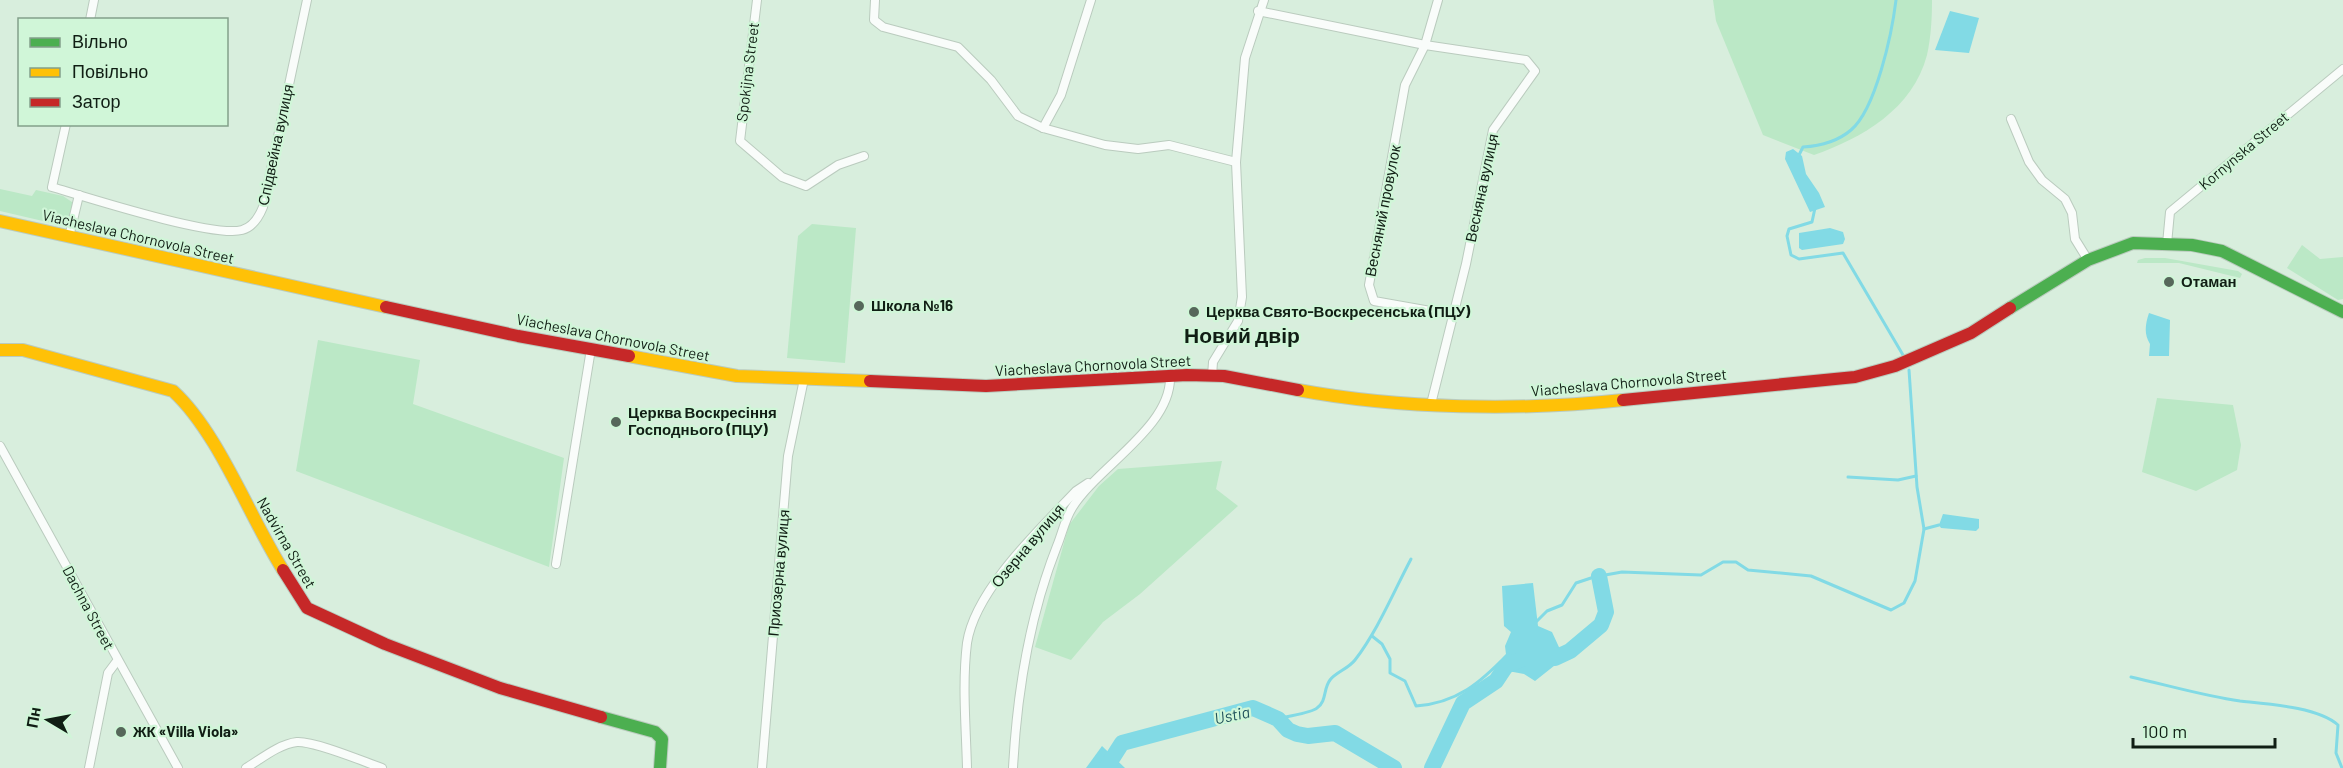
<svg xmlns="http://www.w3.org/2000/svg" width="2343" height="768" viewBox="0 0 2343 768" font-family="Barlow,sans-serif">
	<rect width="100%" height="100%" fill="#d8eedd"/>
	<g fill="#bbe8c6">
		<path d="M1713,0H1932C1932,18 1931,37 1927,55C1913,109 1862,138 1814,155L1763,135L1716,21Z"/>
		<path d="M0,189L32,196L36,190L63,196L72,202C73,212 70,222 60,225L0,211Z"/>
		<polygon points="812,224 856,228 845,363 787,358 798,236"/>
		<polygon points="2302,245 2320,259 2343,257 2343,299 2338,300 2287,268"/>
		<polygon points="2145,258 2165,258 2238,271 2242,274 2240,278 2179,263 2137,263 2138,260"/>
		<polygon points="318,340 420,360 413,404 564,458 549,567 296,471"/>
		<polygon points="2157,398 2233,405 2241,445 2237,470 2196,491 2142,472"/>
		<polygon points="1222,461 1216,489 1238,506 1140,594 1103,622 1071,660 1035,647 1069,525 1099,486 1118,469"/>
	</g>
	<g fill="#82dae5">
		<polygon points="1950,11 1979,18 1969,53 1935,50"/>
		<polygon points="1793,149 1802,156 1806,174 1819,193 1825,207 1810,212 1785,159 1786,152"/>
		<polygon points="1830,228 1843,232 1845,239 1843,244 1802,250 1799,248 1799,233"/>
		<path d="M2149,313L2170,320L2169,356H2149L2150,344C2144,334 2145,325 2149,313Z"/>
		<polygon points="1943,514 1979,519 1979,528 1976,531 1941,528 1939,525"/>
		<polygon points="1533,583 1538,626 1552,632 1564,658 1535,681 1524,674 1508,671 1505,646 1511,632 1504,626 1502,586"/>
		<polygon points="1102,746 1125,768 1086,768"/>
	</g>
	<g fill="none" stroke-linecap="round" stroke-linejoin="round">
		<g stroke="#82dae5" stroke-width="3">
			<path d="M1798,157L1803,147C1820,146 1837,142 1851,130C1876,109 1892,33 1896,0"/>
			<polyline points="1815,208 1812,222 1789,229 1787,236 1791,255 1799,259 1843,253 1903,355"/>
			<polyline points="1848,477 1898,480 1916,476"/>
			<polyline points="1924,529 1939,525"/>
			<polyline points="1536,622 1547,611 1562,605 1576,583 1594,577 1622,572 1701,575 1723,562 1736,562 1748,570 1811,576 1891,610 1904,603 1915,581 1924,529 1917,487 1909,370"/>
			<path d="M1372,636L1382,644L1390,659V673L1405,681L1416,706C1457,703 1480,683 1508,654"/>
			<path d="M2131,677C2167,685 2204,696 2240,701C2268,704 2318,707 2338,725L2336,753L2342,768"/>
			<path d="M1278,719C1287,716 1312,713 1317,708C1327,701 1323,689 1330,680C1336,672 1348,669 1355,660C1378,630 1393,593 1411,559"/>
		</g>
		<g stroke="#82dae5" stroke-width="16">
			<polyline points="1106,768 1122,743 1253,708 1278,719 1288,730 1297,734 1308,736 1335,733 1394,768"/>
			<polyline points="1432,768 1463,703 1496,681 1506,666 1524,658 1555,658 1570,651 1601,625 1606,612 1599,576"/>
		</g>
		<defs>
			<g id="street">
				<polyline points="757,0 740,141 782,177 806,186 838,165 864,156"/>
				<polyline points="875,0 874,20 883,27 958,47 991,80 1018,116 1043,128 1105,145 1138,149 1169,145 1236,162"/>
				<polyline points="1258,11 1425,45 1405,85 1369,285 1374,301 1453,315"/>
				<polyline points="90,20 94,0"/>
				<polyline points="2011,119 2029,162 2042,180 2065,199 2072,213 2075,239 2088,260"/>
				<path d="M66,124L52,187C86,197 213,238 242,230C253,227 259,217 263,207L307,0"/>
				<polyline points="1043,128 1061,95 1091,0"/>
				<polyline points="69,237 79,195"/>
				<polyline points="2167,244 2170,212 2343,69"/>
				<polyline points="1212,376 1213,362 1238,321 1242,297 1236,162 1245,58 1264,0"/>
				<polyline points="1431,404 1466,264 1493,130 1535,71 1526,60 1425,45 1438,0"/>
				<polyline points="0,446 178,768"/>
				<polyline points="556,564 591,349"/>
				<polyline points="89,768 108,673 117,661"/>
				<path d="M246,768C261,759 279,744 297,742C315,741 362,761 382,768"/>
				<polyline points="762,768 788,456 804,379"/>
				<path d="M967,768C966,727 962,684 967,643C975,590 1040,529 1076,491L1088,483"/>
				<path d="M1013,768C1017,692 1029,617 1057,546C1062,534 1065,519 1072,508C1097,467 1172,427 1170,376"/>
			</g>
			<g id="fast">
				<polyline points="2010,308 2088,260 2133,243 2192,245 2222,251 2343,312"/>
				<polyline points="601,717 655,732 662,739 660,768"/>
			</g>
			<g id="slow">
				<polyline points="0,221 386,307"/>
				<path d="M0,350H23L173,391C218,432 249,516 283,570"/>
				<polyline points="629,356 737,376 870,381"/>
				<path d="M1298,390C1400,409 1521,411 1623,400"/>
			</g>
			<g id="jam">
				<polyline points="386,307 518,336 629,356"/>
				<polyline points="870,381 986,386 1187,375 1224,376 1298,390"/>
				<polyline points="1623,400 1855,377 1895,366 1971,333 2010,308"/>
				<polyline points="283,570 307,608 385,644 500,688 601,717"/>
			</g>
		</defs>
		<use href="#street" stroke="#bacbbe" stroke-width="10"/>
		<use href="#fast" stroke="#bacbbe" stroke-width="14"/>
		<use href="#slow" stroke="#bacbbe" stroke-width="14"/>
		<use href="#jam" stroke="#bacbbe" stroke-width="14"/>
		<use href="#street" stroke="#f9fcfa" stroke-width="8"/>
		<use href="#fast" stroke="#4caf50" stroke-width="12"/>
		<use href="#slow" stroke="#ffc107" stroke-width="12"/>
		<use href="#jam" stroke="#c62828" stroke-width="12"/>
	</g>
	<g fill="#56675a" stroke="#d0f6d8" stroke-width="2">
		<circle cx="2169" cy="282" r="6"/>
		<circle cx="859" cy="306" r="6"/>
		<circle cx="1194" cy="312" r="6"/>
		<circle cx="616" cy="422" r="6"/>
		<circle cx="121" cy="732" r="6"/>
	</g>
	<g text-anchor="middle" stroke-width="4.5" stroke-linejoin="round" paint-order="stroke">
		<g font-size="15" fill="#101e14" stroke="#d0f6d8">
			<text transform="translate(748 72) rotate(-83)" y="5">Spokijna Street</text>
			<text transform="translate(276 145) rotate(-78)" y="5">Спідвейна вулиця</text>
			<text transform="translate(2244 151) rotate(-40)" y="5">Kornynska Street</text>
			<text transform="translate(1482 188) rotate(-78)" y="5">Весняна вулиця</text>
			<text transform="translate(1383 211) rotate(-79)" y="5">Весняний провулок</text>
			<text transform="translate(138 237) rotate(13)" y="5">Viacheslava Chornovola Street</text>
			<text transform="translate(613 338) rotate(11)" y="5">Viacheslava Chornovola Street</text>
			<text transform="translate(1093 366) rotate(-3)" y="5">Viacheslava Chornovola Street</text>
			<text transform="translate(1629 383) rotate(-5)" y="5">Viacheslava Chornovola Street</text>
			<text transform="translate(286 543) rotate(60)" y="5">Nadvirna Street</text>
			<text transform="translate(1028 546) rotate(-50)" y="5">Озерна вулиця</text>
			<text transform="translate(779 573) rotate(-85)" y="5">Приозерна вулиця</text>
			<text transform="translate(88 608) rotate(62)" y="5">Dachna Street</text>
		</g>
		<g font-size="15" font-weight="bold" fill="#101e14" stroke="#d0f6d8" text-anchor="start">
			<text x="2181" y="287">Отаман</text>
			<text x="871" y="311">Школа №16</text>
			<text x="1206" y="317">Церква Свято-Воскресенська (ПЦУ)</text>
			<text x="628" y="418">Церква Воскресіння<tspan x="628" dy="17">Господнього (ПЦУ)</tspan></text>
			<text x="133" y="737">ЖК «Villa Viola»</text>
		</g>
		<g font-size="16" font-style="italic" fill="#1e505a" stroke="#d0f6d8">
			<text transform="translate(1232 715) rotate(-12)" y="6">Ustia</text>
		</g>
		<g font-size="21" font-weight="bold" fill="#101e14" stroke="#d0f6d8">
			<text x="1242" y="343">Новий двір</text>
		</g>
	</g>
	<rect x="18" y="18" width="210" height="108" fill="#d0f6d8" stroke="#83a08a" stroke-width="1.5"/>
	<rect x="30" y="38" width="30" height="9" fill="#4caf50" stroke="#83a08a" stroke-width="1.5"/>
	<text x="72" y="48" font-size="18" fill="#101e14">Вільно</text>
	<rect x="30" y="68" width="30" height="9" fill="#ffc107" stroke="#83a08a" stroke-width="1.5"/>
	<text x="72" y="78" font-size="18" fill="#101e14">Повільно</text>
	<rect x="30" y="98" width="30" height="9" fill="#c62828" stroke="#83a08a" stroke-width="1.5"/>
	<text x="72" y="108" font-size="18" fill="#101e14">Затор</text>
	<g transform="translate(48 720) rotate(280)" stroke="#d0f6d8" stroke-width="4.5" paint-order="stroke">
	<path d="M0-4.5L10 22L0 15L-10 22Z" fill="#101e14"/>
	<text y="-9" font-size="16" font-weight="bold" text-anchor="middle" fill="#101e14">Пн</text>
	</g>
	<path d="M2133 738v9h142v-9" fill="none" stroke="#101e14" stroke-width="3"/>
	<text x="2142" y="738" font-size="18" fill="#101e14" stroke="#d0f6d8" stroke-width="4.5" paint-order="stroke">100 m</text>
</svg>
